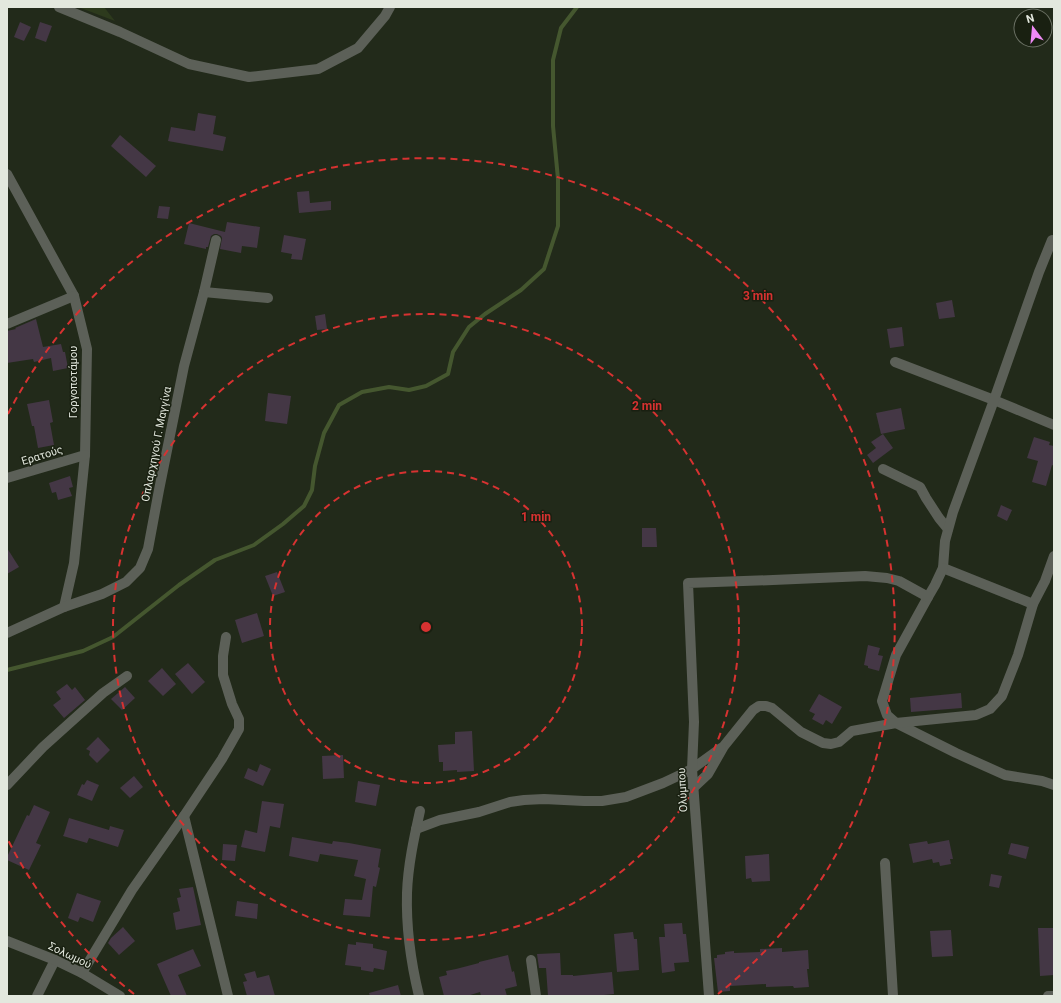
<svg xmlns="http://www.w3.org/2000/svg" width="1061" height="1003" viewBox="0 0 1061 1003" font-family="Roboto,sans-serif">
	<rect width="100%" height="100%" fill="#222a1a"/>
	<polygon fill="#2d3a1d" points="78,7 104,7 115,21"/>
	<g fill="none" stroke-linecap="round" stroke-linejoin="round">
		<polyline stroke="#45572f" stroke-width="4" points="7,670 83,651 113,637 179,585 215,560 254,545 283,524 304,506 312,490 315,466 324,433 339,405 362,392 389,387 409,390 426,386 448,374 453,352 469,327 485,314 521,290 544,269 558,226 558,179 553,126 553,60 561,28 577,7"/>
	</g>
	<g fill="#443745">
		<polygon points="20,22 31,27 24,41 14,37"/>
		<polygon points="40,22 52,26 46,42 35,38"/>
		<polygon points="198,113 216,116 213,134 226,137 223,151 168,141 171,127 195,131"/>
		<polygon points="120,135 156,166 146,177 111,146"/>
		<polygon points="309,191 310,203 331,201 331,210 299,213 297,192"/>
		<polygon points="159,206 170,207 168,219 157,218"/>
		<polygon points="227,222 260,227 257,248 242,246 241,253 220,249 222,238 221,236 217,234 214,234 211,236 208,247 206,247 206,249 184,244 189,223 225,232"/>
		<polygon points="284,235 306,239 302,260 291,259 292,254 281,252"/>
		<polygon points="952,300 955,317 939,319 936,303"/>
		<polygon points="325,314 327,329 317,330 315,316"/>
		<polygon points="36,319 43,347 61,344 63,352 65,352 68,368 53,371 51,358 34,362 33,359 7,363 7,331 16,329 15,328"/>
		<polygon points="902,327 904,346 890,348 887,329"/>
		<polygon points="268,393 291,396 287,424 265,421"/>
		<polygon points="49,400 53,422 50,423 54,445 38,448 34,426 32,426 27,404"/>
		<polygon points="901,408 905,429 881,434 876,413"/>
		<polygon points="883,434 893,448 873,463 867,455 876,448 871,442"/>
		<polygon points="1034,437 1050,442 1049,445 1054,446 1054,466 1052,465 1046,486 1032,482 1038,461 1027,458"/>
		<polygon points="70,476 73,487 69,488 72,496 58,500 56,492 52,493 49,483"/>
		<polygon points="1001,505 1012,510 1007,521 997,516"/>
		<polygon points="642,528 656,528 657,547 642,547"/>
		<polygon points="7,548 19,567 7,574"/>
		<polygon points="277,572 285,592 273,596 265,576"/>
		<polygon points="257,613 264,636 242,643 235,620"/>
		<polygon points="868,645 880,648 878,655 883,656 879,671 868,668 868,666 864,665"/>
		<polygon points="188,663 205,682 192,694 175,674"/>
		<polygon points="162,668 176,684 163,696 148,681"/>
		<polygon points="67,684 72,690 75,687 85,700 64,718 53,705 61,699 56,692"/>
		<polygon points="125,687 135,698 122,710 111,699"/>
		<polygon points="961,693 962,708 911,712 910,698"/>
		<polygon points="819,694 842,707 832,724 826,720 823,725 812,719 815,714 809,711"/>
		<polygon points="472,731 474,771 457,772 457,770 443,771 443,762 439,762 438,745 455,744 455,732"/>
		<polygon points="98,737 110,750 97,763 89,755 90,751 86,749"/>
		<polygon points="343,755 344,778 323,779 322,756"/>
		<polygon points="260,764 271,769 263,786 244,778 248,768 257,772"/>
		<polygon points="134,776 143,787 130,798 120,788"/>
		<polygon points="87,780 99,785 92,801 77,795 82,784 84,785"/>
		<polygon points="358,781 380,785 376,806 355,802"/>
		<polygon points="262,801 284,804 280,828 270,826 265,852 241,847 245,830 257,833"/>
		<polygon points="34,805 50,812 36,843 41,845 29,870 7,860 7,857 27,815 29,816"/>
		<polygon points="69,818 109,830 110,826 124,830 118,847 89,838 87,843 63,836 64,834"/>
		<polygon points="292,837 332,844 333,841 349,843 381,849 378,867 380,868 376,887 373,886 370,917 343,915 345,899 362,900 366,879 354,876 358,860 320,854 318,862 289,856"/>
		<polygon points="949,840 953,859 950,859 951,864 940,866 939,862 933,863 932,859 913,863 909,844 927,841 928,844"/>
		<polygon points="1011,843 1029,847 1026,859 1008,854"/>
		<polygon points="223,844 237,845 235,861 222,860"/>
		<polygon points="769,854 770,881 752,882 751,878 746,879 745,856"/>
		<polygon points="991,874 1002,876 999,888 989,886"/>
		<polygon points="193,887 201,925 176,930 173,913 180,911 177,898 181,897 179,889"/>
		<polygon points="77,893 101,901 93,922 80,917 78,922 68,918"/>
		<polygon points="237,901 258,904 257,919 235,916"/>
		<polygon points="682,923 683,934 686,934 689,962 674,963 675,971 662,973 659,937 665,937 664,924"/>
		<polygon points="123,927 135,941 119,955 108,943 111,938"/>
		<polygon points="1038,928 1054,928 1054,975 1040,976"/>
		<polygon points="951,930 953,956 932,957 930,931"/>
		<polygon points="633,932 634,939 637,939 639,970 617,972 614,934"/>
		<polygon points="356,942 373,944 373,948 387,951 384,970 374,968 373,972 361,970 361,967 345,965 348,944 356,945"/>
		<polygon points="782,948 782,952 808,950 809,969 807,969 809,987 794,988 793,986 766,987 766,984 730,986 730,991 718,992 714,958 717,958 717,955 725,954 725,952 734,951 734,953 760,952 760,949"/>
		<polygon points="193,949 201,966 178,975 187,996 171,996 157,964"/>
		<polygon points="560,953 561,975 573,975 573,976 612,972 614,994 594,996 548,996 546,968 539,968 537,954"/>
		<polygon points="508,955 512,972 514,971 517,986 505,989 507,996 481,996 480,992 467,996 444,996 439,977 447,975 446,971 456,969 479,963 479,962"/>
		<polygon points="255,971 257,978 269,975 275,996 247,996 243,982 247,981 244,974"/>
		<polygon points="398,985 401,996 370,996 369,993"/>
	</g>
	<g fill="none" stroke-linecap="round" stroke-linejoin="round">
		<g stroke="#5c6058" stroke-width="10">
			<polyline points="59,7 120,32 189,64 249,77 318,69 358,48 385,16 390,7"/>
			<polyline points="7,174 74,296 87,349 85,455 74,563 64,607"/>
			<polyline points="204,292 268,298"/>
			<polyline points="7,324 74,296"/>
			<polyline points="895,362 994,400 1054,425"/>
			<polyline points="883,469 920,487 926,498 939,518 948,529"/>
			<polyline points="7,478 85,455"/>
			<polyline points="928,597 896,655 882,701 887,715 896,723 956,753 1005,775 1042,781 1054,785"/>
			<polyline points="1033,604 943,568 945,541 953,512 994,400 1039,272 1052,240 1054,241"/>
			<polyline points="7,633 64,607 102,594 126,582 140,568 148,549 159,490 184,366 204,292 216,240"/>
			<polyline points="7,785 43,747 103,693 127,676"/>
			<polyline points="693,788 708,774 724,746 753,710 759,706 766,706 772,708 801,732 823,743 831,744 839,742 852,731 896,723 976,715 990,709 1002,696 1018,655 1033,604 1045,581 1054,556"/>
			<polyline points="184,816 228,996"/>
			<polyline points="416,829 440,820 479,812 510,802 524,800 544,799 584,801 602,801 626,797 663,783 680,775 692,769 721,748"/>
			<polyline points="885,863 893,996"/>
			<polyline points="531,960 536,996"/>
			<polyline points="82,973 132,890 184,816 222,759 239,729 239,719 232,704 223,675 223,656 226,637"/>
			<polyline points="37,996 55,960"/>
			<path d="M419,996C411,963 406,927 407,893C408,865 414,838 420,811"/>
			<polyline points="709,996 692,769 694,722 688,583 773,580 865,576 887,578 899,581 928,597 935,585 943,568"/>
		</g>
		<g stroke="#5c6058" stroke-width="10">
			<polyline points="7,941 55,960 82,973 120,996"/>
			<polyline points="1048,996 1054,996"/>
		</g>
	</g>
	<g fill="none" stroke="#d73231" stroke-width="2" stroke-dasharray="7 5">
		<circle cx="426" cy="627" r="156"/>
		<circle cx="426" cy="627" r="313"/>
		<path d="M134 994A469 469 0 0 1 8 840M8 414A469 469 0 1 1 718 994"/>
	</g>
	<g text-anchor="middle" stroke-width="3" stroke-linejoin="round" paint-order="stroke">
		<g font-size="11" fill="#e3e8de" stroke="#192011">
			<text transform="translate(73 382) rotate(-90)" y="4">Γοργοποτάμου</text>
			<text transform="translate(156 444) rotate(-79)" y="4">Οπλαρχηγού Γ. Μαγγίνα</text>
			<text transform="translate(42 455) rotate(-17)" y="4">Ερατούς</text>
			<text transform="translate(682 790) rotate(-93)" y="4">Ολύμπου</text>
			<text transform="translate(70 955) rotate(26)" y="4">Σολωμού</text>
		</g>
	</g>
	<circle cx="426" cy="627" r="6" fill="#d73231" stroke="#192011" stroke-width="2"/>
	<g font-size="12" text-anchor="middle" font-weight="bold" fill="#d73231" stroke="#192011" stroke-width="3" stroke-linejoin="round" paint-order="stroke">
		<text x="758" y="300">3 min</text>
		<text x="647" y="410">2 min</text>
		<text x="536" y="521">1 min</text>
	</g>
	<rect width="1061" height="1003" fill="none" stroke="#e3e8de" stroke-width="16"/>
	<g transform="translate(1033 28) rotate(344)"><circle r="19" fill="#192011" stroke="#6a7063"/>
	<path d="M0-3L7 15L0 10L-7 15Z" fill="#f08bf6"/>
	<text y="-6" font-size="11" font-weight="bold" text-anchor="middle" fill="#e3e8de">N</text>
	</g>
</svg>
